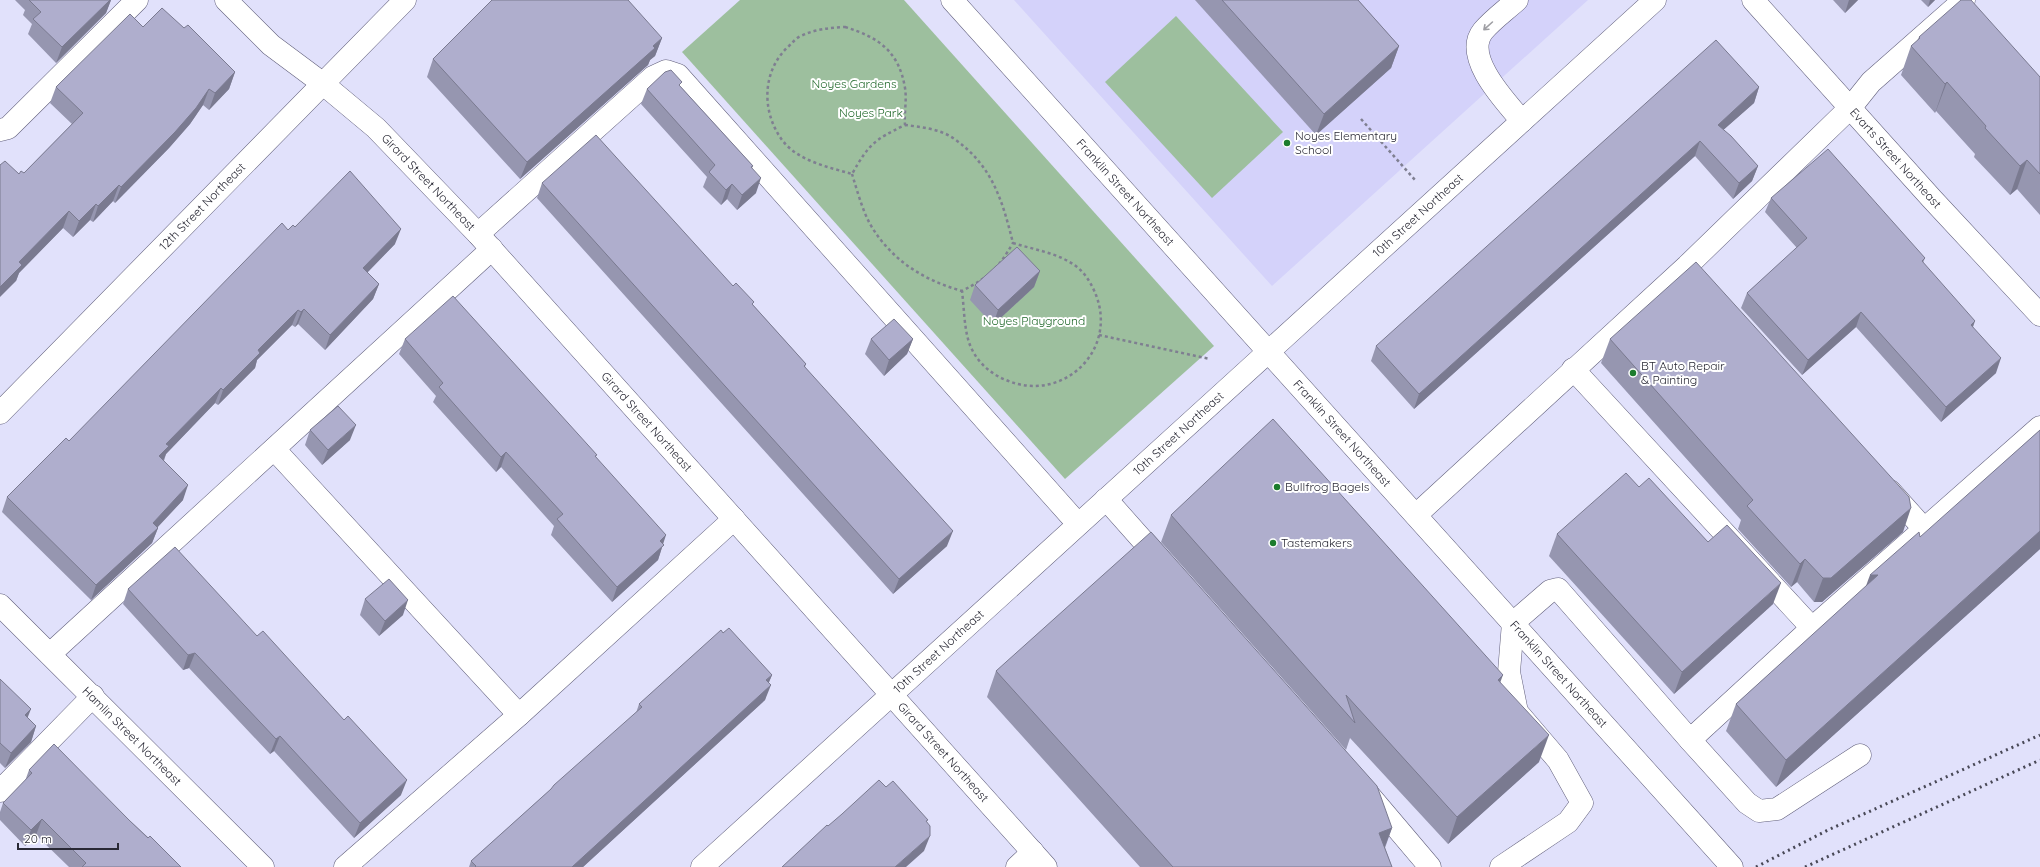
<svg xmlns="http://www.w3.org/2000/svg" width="2040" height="867" viewBox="0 0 2040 867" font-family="Quicksand,sans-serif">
	<rect width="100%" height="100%" fill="#e1e1fb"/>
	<polygon fill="#d4d2fa" points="1014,0 1588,0 1272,286"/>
	<g fill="#9dbf9e">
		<polygon points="740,0 904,0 1214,346 1065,479 682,52"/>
		<polygon points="1176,16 1283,132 1212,198 1105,82"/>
	</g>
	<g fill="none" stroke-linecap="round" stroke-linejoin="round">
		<defs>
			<g id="minor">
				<path id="s1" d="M226,0L271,45L322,83L376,128L478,234L1046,867"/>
				<path id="s2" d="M952,0L1732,867"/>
				<path d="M1517,0C1506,10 1492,20 1483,31C1462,57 1507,103 1522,121"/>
				<path id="s3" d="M1753,0L1932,199L2040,315"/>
				<polyline points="0,130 8,128 137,0"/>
				<polyline points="478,234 653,77 666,71 678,75 1078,524"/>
				<polyline points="1573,369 1812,628"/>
				<path id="s4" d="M0,413L405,0"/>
				<polyline points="274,449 519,715"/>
				<polyline points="1890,491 1925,530"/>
				<polyline points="1106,499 1161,561"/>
				<polyline points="1416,515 1687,266 1851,107 1871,82 1964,0"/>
				<path id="s5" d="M0,605L263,867"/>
				<polyline points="50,654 492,249"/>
				<polyline points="1690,740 1747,803 1759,811 1777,809 1860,755"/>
				<polyline points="0,791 93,696"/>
				<polyline points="1369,795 1430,867"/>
				<polyline points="345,867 519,715 734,519"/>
				<path id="s6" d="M702,867L1655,0"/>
				<polyline points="1017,867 1033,852"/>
				<polyline points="1501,867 1568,822 1582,803 1558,760 1517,712 1509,672 1513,623 1550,591 1558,589 1690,740 1812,628 2040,427"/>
			</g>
		</defs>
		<use href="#minor" stroke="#615f7b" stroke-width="23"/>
		<g stroke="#7f7f91" stroke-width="2.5" stroke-dasharray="3 3" stroke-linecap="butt">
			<path d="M845,27C878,37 899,51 905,88C907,100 904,113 905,125C874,140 869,144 852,174C828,167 798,161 782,140C761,111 762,70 789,46C793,42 796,38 801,36C815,29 829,28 845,27Z"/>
			<polyline points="1361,119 1415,180"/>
			<path d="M905,125C921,127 940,129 953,138C992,165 1002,199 1013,243"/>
			<path d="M852,174C857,190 862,209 870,224C891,260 923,280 962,291"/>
			<path d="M1013,243C1035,250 1059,253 1077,267C1086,274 1092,285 1096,295C1118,352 1061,404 1006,380C988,373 973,358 968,339C964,324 964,307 962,291C990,276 997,270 1013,243Z"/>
			<polyline points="1099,335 1210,359"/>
		</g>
		<use href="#minor" stroke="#fff" stroke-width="22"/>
		<g stroke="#484856" stroke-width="3" stroke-dasharray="2 4" stroke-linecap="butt">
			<polyline points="1756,867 1828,830 2040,735"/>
			<polyline points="1805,867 2040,760"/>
		</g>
	</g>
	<g fill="#9696b0">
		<polygon points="15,0 111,0 106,13 56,63 28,34 32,24 23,15 25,10"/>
		<polygon points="1195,0 1358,0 1399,46 1391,68 1316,135"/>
		<polygon points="1833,0 1858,0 1845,13"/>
		<polygon points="1921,0 1935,0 1928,7"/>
		<polygon points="143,27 184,28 235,72 229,89 209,110 203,105 190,124 169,148 115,203 113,201 93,222 90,220 73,237 63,228 19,273 16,281 19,174 24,173 72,124 50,103 56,87"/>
		<polygon points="1919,37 2040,77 2040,215 2017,189 2010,195 1974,157 1975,154 1936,111 1935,113 1901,75 1911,46 1917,41"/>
		<polygon points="662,38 655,56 650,60 648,65 520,179 427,77 433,59"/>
		<polygon points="681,87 753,166 752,168 756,193 737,210 727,199 721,205 703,187 707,177 641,104 647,89"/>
		<polygon points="1759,87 1754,103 1723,130 1758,166 1752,181 1733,199 1695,156 1414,409 1371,361 1376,346"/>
		<polygon points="542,183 733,286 753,305 806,364 805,367 947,546 893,594 537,198"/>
		<polygon points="1771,198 1925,258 1923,263 1973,327 1996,373 1941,422 1856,327 1802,375 1741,308 1747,293 1797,248 1765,212"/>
		<polygon points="295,227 395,244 367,273 379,284 373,299 325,350 298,324 295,327 292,325 257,360 255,368 218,405 215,403 166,454 164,461 183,500 157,528 158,528 152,543 91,600 2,512 7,497 69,441 288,230"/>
		<polygon points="1040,271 1034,287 993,325 970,300 975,285"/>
		<polygon points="405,339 596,457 663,544 658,560 612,602 551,535 554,526 501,467 496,472 433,402 436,396 399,354"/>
		<polygon points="871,339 913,339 907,354 884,376 865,354"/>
		<polygon points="1610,339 1903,532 1822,602 1814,602 1797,582 1791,587 1738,529 1741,520 1601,363"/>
		<polygon points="310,430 350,440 322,465 305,445"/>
		<polygon points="2040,430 2040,549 1776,787 1726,731 1736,704"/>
		<polygon points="1639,487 1708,542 1773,604 1674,694 1549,556 1557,534"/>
		<polygon points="1171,515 1500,682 1539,762 1448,844 1350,738 1346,750 1161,542"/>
		<polygon points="128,589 401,795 354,838 274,751 270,754 189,668 183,670 123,604"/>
		<polygon points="365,599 403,615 379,636 360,615"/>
		<polygon points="723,633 772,675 769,682 765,700 583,867 469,867 471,861 636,713 639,704"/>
		<polygon points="996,671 1392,828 1385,848 1392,867 1140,867 987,697"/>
		<polygon points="0,679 27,718 36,726 31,742 5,768 0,763"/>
		<polygon points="29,770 129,820 181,867 69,867 36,835 25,846 0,820 0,812 3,803 25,781"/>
	</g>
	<g fill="#7a7a90">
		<polygon points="110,0 111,0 106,13 56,63 62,47"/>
		<polygon points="1849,0 1858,0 1845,13"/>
		<polygon points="1930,0 1935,0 1928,7"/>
		<polygon points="662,38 655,56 650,60 648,65 520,179 527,162"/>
		<polygon points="1399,46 1391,68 1316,135 1324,114"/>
		<polygon points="235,72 229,89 209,110 215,93"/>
		<polygon points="1947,82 1936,111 1935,113 1945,84"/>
		<polygon points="1759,87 1754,103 1712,140 1718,125"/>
		<polygon points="209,89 203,105 190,124 169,148 115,203 121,187"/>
		<polygon points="1700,141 1695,156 1414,409 1419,394"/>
		<polygon points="2027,160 2017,189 2010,195 2020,166"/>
		<polygon points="1758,166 1752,181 1733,199 1739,183"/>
		<polygon points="761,178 756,193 737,210 742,195"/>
		<polygon points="732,184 727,199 721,205 726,190"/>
		<polygon points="119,185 113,201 93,222 98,206"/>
		<polygon points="96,204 90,220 73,237 79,221"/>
		<polygon points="69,211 63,228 19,273 16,281 0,297 0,287 19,262"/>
		<polygon points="401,229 395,244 357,283 363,268"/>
		<polygon points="1040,271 1034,287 993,325 998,310"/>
		<polygon points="379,284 373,299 325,350 330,335"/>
		<polygon points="304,309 298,324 295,327 301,312"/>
		<polygon points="298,310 292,325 257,360 255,368 218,405 223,390 258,350"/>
		<polygon points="1861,312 1856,327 1802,375 1808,360"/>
		<polygon points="1975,321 1970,336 1971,325"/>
		<polygon points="913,339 907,354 884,376 889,360"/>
		<polygon points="2001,358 1996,373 1941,422 1946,407"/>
		<polygon points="221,388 215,403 166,454 163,461 159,456 166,444"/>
		<polygon points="356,425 350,440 322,465 328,450"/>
		<polygon points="506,452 501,467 496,472 501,457"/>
		<polygon points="188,485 183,500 151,534 158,528 152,543 91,600 96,585"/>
		<polygon points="1911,508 1903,532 1822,602 1814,602 1823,578"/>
		<polygon points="953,531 947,546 893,594 899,579"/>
		<polygon points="2040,531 2040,549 1776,787 1786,760"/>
		<polygon points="666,535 658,560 612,602 617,587 660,541"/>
		<polygon points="1805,559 1797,582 1791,587 1800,564"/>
		<polygon points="1870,575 1878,575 1860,602"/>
		<polygon points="1781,583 1773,604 1674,694 1682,672"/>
		<polygon points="408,600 403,615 379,636 385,621"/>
		<polygon points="195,653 189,668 183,670 188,655"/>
		<polygon points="772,675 766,689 771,685 765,700 583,867 572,867"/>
		<polygon points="1503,675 1493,702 1498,680"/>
		<polygon points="31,709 25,724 25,715"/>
		<polygon points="36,726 31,742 5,768 11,753"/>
		<polygon points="1549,735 1539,762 1448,844 1457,817"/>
		<polygon points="280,736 274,751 270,754 276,739"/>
		<polygon points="407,780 401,795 354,838 360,823"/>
		<polygon points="42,819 36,835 25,846 31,830"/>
		<polygon points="1392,828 1382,854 1379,833"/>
		<polygon points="930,836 924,851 906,867 895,867"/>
	</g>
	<g fill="#afaecd" stroke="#7a7a90">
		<polygon points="29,0 110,0 62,47 33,19 41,12"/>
		<polygon points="492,0 628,0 662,38 653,46 655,48 527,162 433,59"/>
		<polygon points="1222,0 1358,0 1399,46 1324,114"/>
		<polygon points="1961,0 1971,0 2040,77 2040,174 2027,160 2020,166 1985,128 1986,126 1947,82 1945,84 1911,46 1920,38 1919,37"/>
		<polygon points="162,8 184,28 188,25 235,72 215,93 209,89 196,108 175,132 121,187 119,185 98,206 96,204 79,221 69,211 19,262 22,265 0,287 0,165 5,161 19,174 21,171 24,173 83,113 56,87 130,14 143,27"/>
		<polygon points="1716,40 1759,87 1718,125 1731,136 1758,166 1739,183 1700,141 1419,394 1376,346"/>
		<polygon points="671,70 682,82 679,85 753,166 751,167 761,178 742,195 732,184 726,190 709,172 715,165 647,89 665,72"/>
		<polygon points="596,135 733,286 736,283 754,302 752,304 806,364 804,366 953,531 899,579 542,183"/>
		<polygon points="1828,149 1925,258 1922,261 1975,321 1971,325 2001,358 1946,407 1861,312 1808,360 1747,293 1807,238 1771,198"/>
		<polygon points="350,171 401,229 363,268 379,284 330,335 304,309 301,312 298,310 258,350 260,353 223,390 221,388 166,444 169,446 159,456 188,485 153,523 158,528 96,585 7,497 66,438 69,441 282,223 288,230 293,225 295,227"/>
		<polygon points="1017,247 1040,271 998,310 975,285"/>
		<polygon points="1696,262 1909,497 1911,508 1831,578 1823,578 1805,559 1800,564 1747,506 1753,500 1610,339"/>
		<polygon points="453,296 597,455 595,456 666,535 660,541 664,545 617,587 557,519 563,514 506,452 501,457 439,387 443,383 405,339"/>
		<polygon points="894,319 913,339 889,360 871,339"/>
		<polygon points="338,406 356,425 328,450 310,430"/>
		<polygon points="1273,419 1503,675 1498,680 1549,735 1457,817 1346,695 1355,723 1171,515"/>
		<polygon points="2040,430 2040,531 1786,760 1736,704 1878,575 1870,575 1919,532 1920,537"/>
		<polygon points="1626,473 1639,487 1649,478 1708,542 1727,525 1781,583 1682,672 1557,534"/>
		<polygon points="1151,532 1377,786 1392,828 1379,833 1392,867 1173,867 996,671"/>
		<polygon points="175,547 257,636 263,631 344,720 348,716 407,780 360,823 280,736 276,739 195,653 188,655 128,589"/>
		<polygon points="389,579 408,600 385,621 365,599"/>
		<polygon points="729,628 772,675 766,680 771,685 572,867 475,867 476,866 471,861 551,789 554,785 642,707 639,704 721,630 723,633"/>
		<polygon points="0,679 31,709 25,715 36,726 11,753 0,743"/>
		<polygon points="54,744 129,820 148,838 150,836 181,867 82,867 86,863 42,819 31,830 3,803 32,773 29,770"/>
		<polygon points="879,780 886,787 893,781 928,820 926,821 930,826 930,836 895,867 782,867 827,825 828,826 842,814"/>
	</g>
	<defs><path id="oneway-shaft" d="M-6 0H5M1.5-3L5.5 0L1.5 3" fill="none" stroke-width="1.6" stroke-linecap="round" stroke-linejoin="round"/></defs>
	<use stroke="#9f9fa4" href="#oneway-shaft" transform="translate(1488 26) rotate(138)"/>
	<g fill="#1c7c2d" stroke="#fff" stroke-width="1.5">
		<circle cx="1287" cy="143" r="4"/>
		<circle cx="1633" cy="373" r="4"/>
		<circle cx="1277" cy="487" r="4"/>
		<circle cx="1273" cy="543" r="4"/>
	</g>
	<g text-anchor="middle" stroke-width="4" stroke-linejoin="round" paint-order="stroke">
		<g font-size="12" fill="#20682a" stroke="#fff">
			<text x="854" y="88">Noyes Gardens</text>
			<text x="871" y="117">Noyes Park</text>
			<text x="1034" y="325">Noyes Playground</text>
		</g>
		<g font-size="12" fill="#292935" stroke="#fff" text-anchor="start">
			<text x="1295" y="140">Noyes Elementary<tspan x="1295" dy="14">School</tspan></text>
			<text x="1641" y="370">BT Auto Repair<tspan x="1641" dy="14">&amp; Painting</tspan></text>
			<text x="1285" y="491">Bullfrog Bagels</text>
			<text x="1281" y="547">Tastemakers</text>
		</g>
		<g font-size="12" fill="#292935" stroke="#fff">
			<text dy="4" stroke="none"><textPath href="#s3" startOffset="213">Evarts Street Northeast</textPath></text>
			<text dy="4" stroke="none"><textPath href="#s1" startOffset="273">Girard Street Northeast</textPath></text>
			<text dy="4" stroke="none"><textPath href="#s2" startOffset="259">Franklin Street Northeast</textPath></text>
			<text dy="4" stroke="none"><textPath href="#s4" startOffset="289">12th Street Northeast</textPath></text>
			<text dy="4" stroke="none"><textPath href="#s6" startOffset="968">10th Street Northeast</textPath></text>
			<text dy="4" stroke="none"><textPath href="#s1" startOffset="597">Girard Street Northeast</textPath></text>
			<text dy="4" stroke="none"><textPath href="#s2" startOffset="583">Franklin Street Northeast</textPath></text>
			<text dy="4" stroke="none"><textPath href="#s6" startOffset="644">10th Street Northeast</textPath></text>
			<text dy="4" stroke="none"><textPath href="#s6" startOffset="320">10th Street Northeast</textPath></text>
			<text dy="4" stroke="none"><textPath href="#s2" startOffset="907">Franklin Street Northeast</textPath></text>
			<text dy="4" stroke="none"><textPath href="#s5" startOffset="186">Hamlin Street Northeast</textPath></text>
			<text dy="4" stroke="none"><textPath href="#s1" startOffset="1041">Girard Street Northeast</textPath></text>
		</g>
	</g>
	<path d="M18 843v6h100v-6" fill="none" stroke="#292935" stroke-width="2"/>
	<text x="24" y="843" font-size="12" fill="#292935" stroke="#ffffff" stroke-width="3" paint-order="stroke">20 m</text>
</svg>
